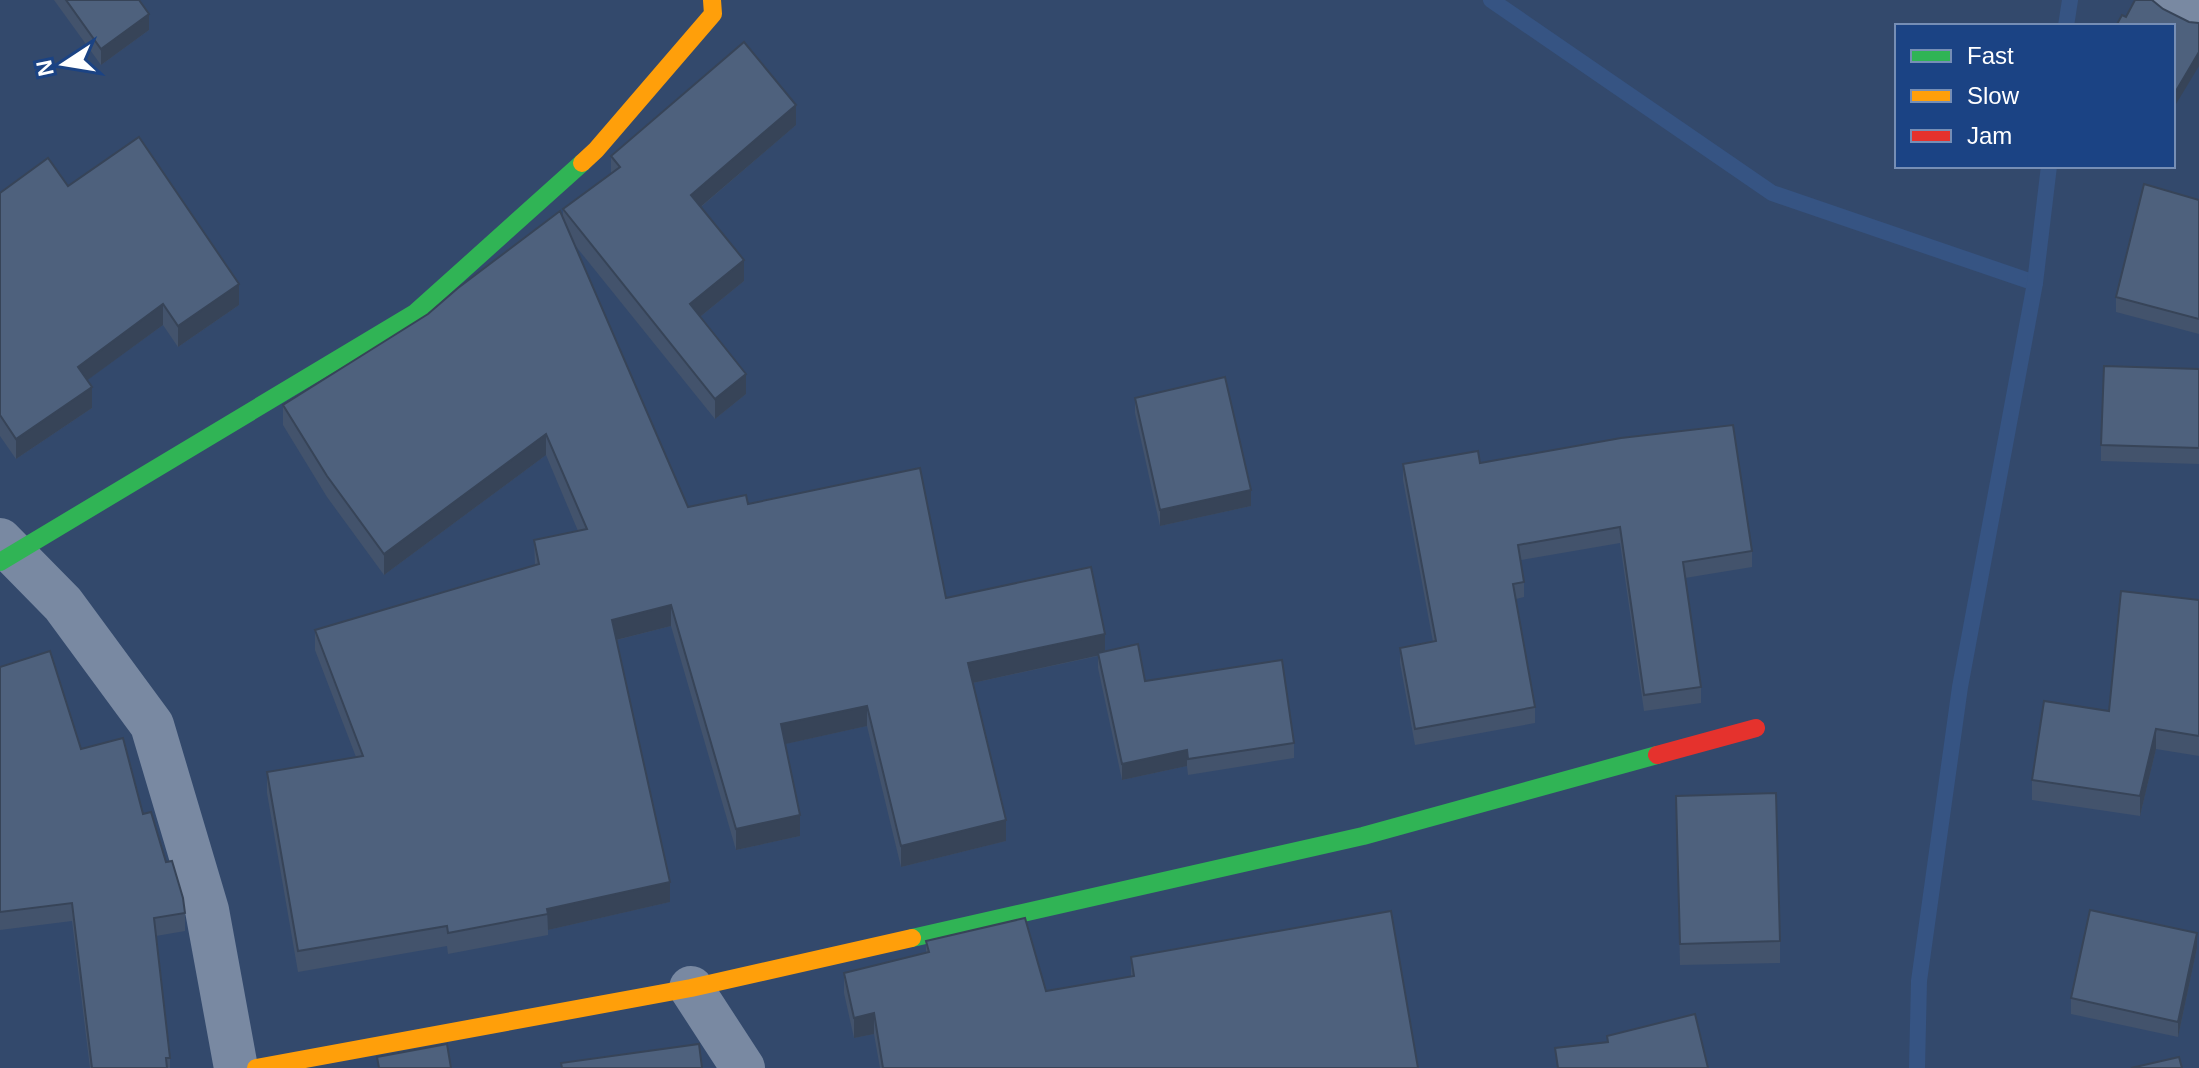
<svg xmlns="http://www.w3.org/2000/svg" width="2199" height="1068" viewBox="0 0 2199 1068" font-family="Arial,sans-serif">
	<rect width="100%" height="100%" fill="#33496c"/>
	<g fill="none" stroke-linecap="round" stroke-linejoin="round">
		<g stroke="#365483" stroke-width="16">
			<polyline points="1491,0 1772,193 2035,283"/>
			<polyline points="2066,26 2070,0"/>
			<polyline points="1917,1068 1919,981 1960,687 2035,283 2049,166"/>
		</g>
		<g stroke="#7989a2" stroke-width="44">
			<polyline points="2173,0 2199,12"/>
			<polyline points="0,540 63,604 152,725 207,910 236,1068"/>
			<polyline points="691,988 743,1068"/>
		</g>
		<g stroke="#30b455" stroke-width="18">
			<polyline points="0,562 415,313 582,163"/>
			<polyline points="912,938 1363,836 1657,755"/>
		</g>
		<g stroke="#ff9f0a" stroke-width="18">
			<polyline points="582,163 596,150 713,14 712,0"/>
			<polyline points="256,1068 691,988 912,938"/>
		</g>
		<polyline stroke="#e5322d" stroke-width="18" points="1657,755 1756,728"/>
	</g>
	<g fill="#43536c">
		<polygon points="54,0 139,0 149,30 101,65"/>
		<polygon points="796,125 701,207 744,281 700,317 746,394 715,419 574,244 688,507 748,504 946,598 1105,651 1145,681 1294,743 1294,758 1188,775 1187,766 1122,780 1098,668 1098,656 973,683 1006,841 901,867 867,726 785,744 800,836 736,850 671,626 617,640 670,902 548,930 548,935 448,954 447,946 298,972 267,793 267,772 356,757 315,650 315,630 535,565 534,540 578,531 546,455 384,575 327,497 283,425 283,405 428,314 563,218 563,209 611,174 611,156"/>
		<polygon points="68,186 239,305 178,347 163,325 87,380 92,408 16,459 0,436 0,193"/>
		<polygon points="2199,200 2199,334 2116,312 2116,297"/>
		<polygon points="2199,369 2199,464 2101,461 2101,445"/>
		<polygon points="1135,398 1251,506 1160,526 1135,413"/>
		<polygon points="1480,463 1752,551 1752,567 1685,578 1701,687 1701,703 1644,711 1620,543 1521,560 1524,582 1524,597 1516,599 1535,707 1535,723 1415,745 1400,663 1400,648 1433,642 1403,480 1403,464"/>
		<polygon points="2199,600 2199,756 2156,749 2140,816 2032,800 2032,780 2109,711"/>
		<polygon points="0,667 143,814 166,862 185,913 185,931 156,936 170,1058 170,1068 90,1068 72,921 0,930"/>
		<polygon points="1676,796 1780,941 1780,963 1680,965"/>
		<polygon points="926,941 1046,991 1131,976 1131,957 1418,1068 880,1068 874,1034 854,1038 844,993 844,973 926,952"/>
		<polygon points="2197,948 2178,1037 2071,1014 2071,998"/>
	</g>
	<g fill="#374458">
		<polygon points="149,14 149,30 101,65 101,49"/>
		<polygon points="2199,52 2199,66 2173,109 2173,96"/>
		<polygon points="796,105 796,125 691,215 691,195"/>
		<polygon points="744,260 744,281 690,325 690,304"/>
		<polygon points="239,284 239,305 178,347 178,326"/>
		<polygon points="163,304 163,325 78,387 78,367"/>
		<polygon points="746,374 746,394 715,419 715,399"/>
		<polygon points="92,387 92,408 16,459 16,439"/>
		<polygon points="546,434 546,455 384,575 384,554"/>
		<polygon points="1251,490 1251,506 1160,526 1160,510"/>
		<polygon points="671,605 671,626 612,641 612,620"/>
		<polygon points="1105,634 1105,654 968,684 968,663"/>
		<polygon points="867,706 867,726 781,745 781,724"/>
		<polygon points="2156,729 2156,749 2140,816 2140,796"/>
		<polygon points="1187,750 1187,766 1122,780 1122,764"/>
		<polygon points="800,815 800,836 736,850 736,829"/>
		<polygon points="1006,820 1006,841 901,867 901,846"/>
		<polygon points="670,882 670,902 548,930 547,909"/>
		<polygon points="2197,933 2197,948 2178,1037 2178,1022"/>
		<polygon points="874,1013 874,1034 854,1038 854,1018"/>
	</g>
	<g fill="#4e617d" stroke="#374458" stroke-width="2">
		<polygon points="66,0 139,0 149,14 101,49"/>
		<polygon points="2135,0 2152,0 2163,9 2189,22 2199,23 2199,52 2173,96 2173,26 2116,26 2122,15 2126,17"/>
		<polygon points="744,42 796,105 691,195 744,260 690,304 746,374 715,399 563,209 620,167 611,156"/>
		<polygon points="139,137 239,284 178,326 163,304 78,367 92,387 16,439 0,415 0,193 48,158 68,186"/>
		<polygon points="2144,184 2199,200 2199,319 2116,297"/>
		<polygon points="560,211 688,507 746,495 748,504 920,468 946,598 1091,567 1105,634 968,663 1006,820 901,846 867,706 781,724 800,815 736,829 671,605 612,620 670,882 547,909 548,914 448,933 447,926 298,951 267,772 363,756 315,630 539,564 534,540 587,529 546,434 384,554 327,476 283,405 428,314 458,288"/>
		<polygon points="2104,366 2199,369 2199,448 2101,445"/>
		<polygon points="1225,377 1251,490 1160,510 1135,398"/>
		<polygon points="1733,425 1752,551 1683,562 1701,687 1644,695 1620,527 1518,545 1524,582 1513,584 1535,707 1415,729 1400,648 1436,641 1403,464 1478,451 1480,463 1621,438"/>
		<polygon points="2121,591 2199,600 2199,736 2156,729 2140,796 2032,780 2044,701 2109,711"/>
		<polygon points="1138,644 1145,681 1282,660 1294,743 1188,759 1187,750 1122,764 1098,653"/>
		<polygon points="50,651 81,749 123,738 143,814 151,812 166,862 172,861 183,898 185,913 154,918 170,1058 166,1058 167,1068 92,1068 72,903 0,912 0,667"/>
		<polygon points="1776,793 1780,941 1680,944 1676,796"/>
		<polygon points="2090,910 2197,933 2178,1022 2071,998"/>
		<polygon points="1391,911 1418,1068 883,1068 874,1013 854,1018 844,973 929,952 926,941 1025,918 1046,991 1134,976 1131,957"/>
		<polygon points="1695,1014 1708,1068 1558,1068 1555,1048 1608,1042 1607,1036"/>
		<polygon points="447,1044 451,1068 379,1068 377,1057"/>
		<polygon points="699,1044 702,1068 562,1068 561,1063"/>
		<polygon points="2179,1057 2182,1068 2131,1068"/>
	</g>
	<rect x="1895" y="24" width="280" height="144" fill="#1b4384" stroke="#768eb5" stroke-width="2"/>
	<rect x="1911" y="50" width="40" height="12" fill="#30b455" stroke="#768eb5" stroke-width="2"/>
	<text x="1967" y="64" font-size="24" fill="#ffffff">Fast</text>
	<rect x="1911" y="90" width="40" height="12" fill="#ff9f0a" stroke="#768eb5" stroke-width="2"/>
	<text x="1967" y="104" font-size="24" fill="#ffffff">Slow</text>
	<rect x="1911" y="130" width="40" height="12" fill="#e5322d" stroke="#768eb5" stroke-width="2"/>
	<text x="1967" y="144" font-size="24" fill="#ffffff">Jam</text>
	<g transform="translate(64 64) rotate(258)" stroke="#1b4384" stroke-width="6" paint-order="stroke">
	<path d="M0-6L14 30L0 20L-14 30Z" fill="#ffffff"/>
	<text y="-12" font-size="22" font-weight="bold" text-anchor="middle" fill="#ffffff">N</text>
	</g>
</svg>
